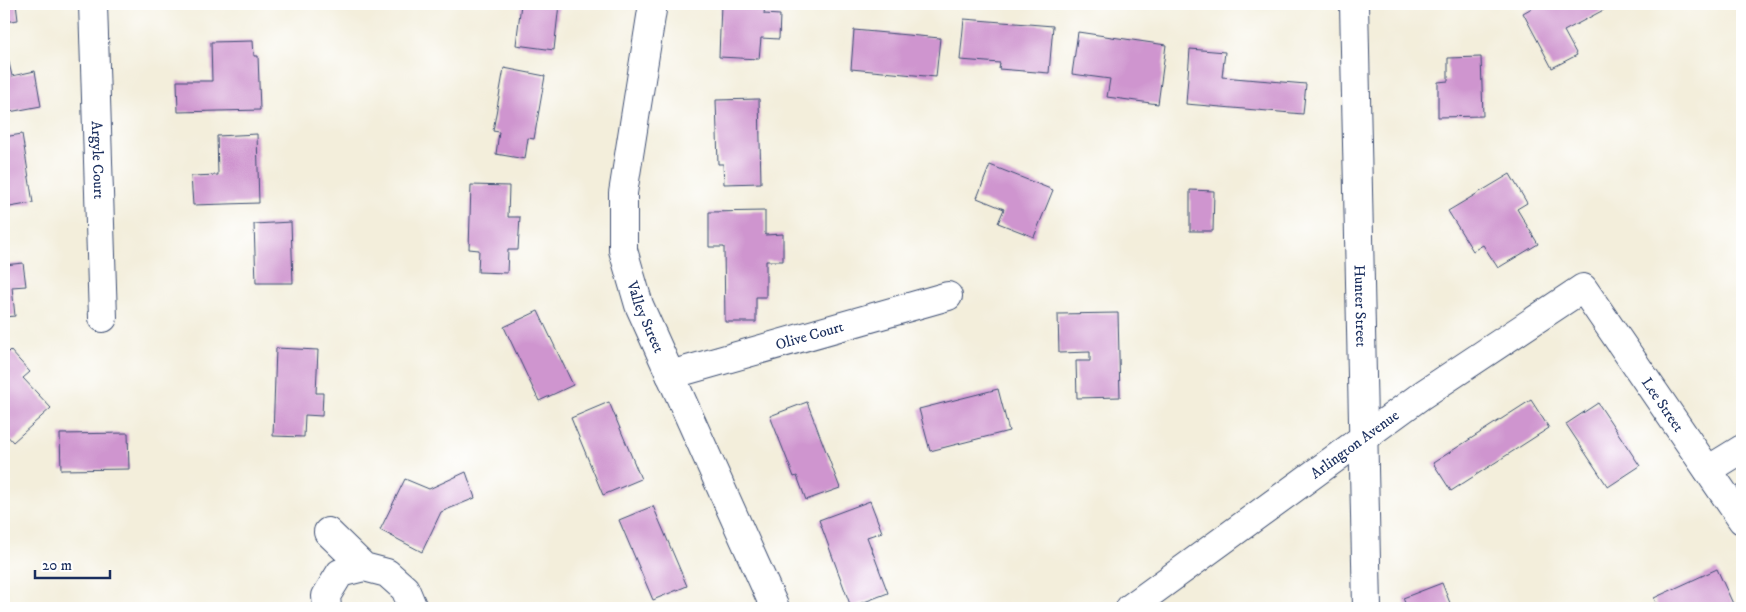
<svg xmlns="http://www.w3.org/2000/svg" width="1746" height="612" viewBox="0 0 1746 612" font-family="'IM FELL DW Pica',serif">
	<rect width="100%" height="100%" fill="#fff"/>
	<filter id="ink" filterUnits="userSpaceOnUse"><feTurbulence type="fractalNoise" baseFrequency=".02" numOctaves="2"/><feDisplacementMap in="SourceGraphic" scale="10" xChannelSelector="R" yChannelSelector="G"/><feConvolveMatrix kernelMatrix="1 2 1 2 8 2 1 2 1" color-interpolation-filters="sRGB"/></filter>
	<filter id="wash" filterUnits="userSpaceOnUse"><feTurbulence type="fractalNoise" baseFrequency=".0096" numOctaves="4" result="noise"/><feDisplacementMap in="SourceGraphic" scale="20" xChannelSelector="R" yChannelSelector="G"/><feGaussianBlur stdDeviation="1.12" result="paint"/><feColorMatrix in="noise" values="0 0 0 0 0 0 0 0 0 0 0 0 0 0 0 0 0 1.4 0 .05"/><feComposite in="paint" operator="in"/></filter>
	<g filter="url(#wash)">
		<rect width="100%" height="100%" fill="#f3eedb"/>
		<g id="blocks">
			<g fill="#cf95cf">
				<polygon points="4,4 16,4 18,20 4,22"/>
				<polygon points="521,4 559,4 554,50 516,45"/>
				<polygon points="721,4 765,4 764,14 780,15 779,39 761,38 759,59 719,57"/>
				<polygon points="1539,4 1609,4 1611,6 1564,31 1577,55 1552,68 1523,13"/>
				<polygon points="964,19 1053,26 1049,73 999,69 1000,63 960,60"/>
				<polygon points="854,30 940,38 936,77 851,69"/>
				<polygon points="1078,32 1166,45 1158,104 1107,97 1110,79 1072,74"/>
				<polygon points="4,40 12,76 35,71 41,106 4,113"/>
				<polygon points="253,41 254,56 258,56 260,110 178,112 177,81 212,81 211,42"/>
				<polygon points="1190,49 1225,52 1222,77 1306,84 1303,114 1186,104"/>
				<polygon points="1481,57 1483,116 1438,117 1438,82 1448,81 1448,58"/>
				<polygon points="504,68 545,76 534,139 528,138 525,159 496,154 499,132 493,131"/>
				<polygon points="759,99 761,183 724,184 723,164 718,164 716,100"/>
				<polygon points="22,134 33,203 4,208 4,137"/>
				<polygon points="257,134 259,203 193,205 191,176 218,175 217,136"/>
				<polygon points="990,165 1053,190 1034,237 998,223 1004,209 977,198"/>
				<polygon points="1510,174 1527,203 1517,209 1538,244 1498,268 1483,245 1473,251 1448,211"/>
				<polygon points="471,185 509,186 508,217 520,217 518,250 508,250 507,273 478,272 479,250 469,249"/>
				<polygon points="1190,190 1214,191 1213,231 1190,231"/>
				<polygon points="765,211 765,235 783,234 783,261 766,261 766,297 756,297 756,322 725,322 724,247 709,247 709,212"/>
				<polygon points="291,222 293,283 256,283 254,224"/>
				<polygon points="23,263 26,286 12,287 15,316 4,317 4,265"/>
				<polygon points="538,311 573,385 539,401 504,327"/>
				<polygon points="1118,313 1120,397 1077,398 1076,361 1090,361 1090,352 1059,353 1058,314"/>
				<polygon points="276,348 318,350 316,393 323,393 322,416 305,415 304,437 273,436"/>
				<polygon points="10,350 30,372 23,378 51,408 13,442 4,432 4,356"/>
				<polygon points="998,389 1009,431 930,451 919,409"/>
				<polygon points="1531,400 1549,428 1451,491 1433,463"/>
				<polygon points="609,402 641,479 603,495 571,418"/>
				<polygon points="807,402 840,488 806,500 797,476 794,477 770,416"/>
				<polygon points="1598,403 1640,466 1608,487 1566,424"/>
				<polygon points="128,433 129,469 61,470 60,434"/>
				<polygon points="466,472 475,498 441,512 422,552 380,530 405,479 429,489"/>
				<polygon points="870,501 882,532 867,537 888,593 851,607 819,520"/>
				<polygon points="653,506 687,586 653,600 619,520"/>
				<polygon points="1717,569 1735,608 1658,608 1654,598"/>
				<polygon points="1442,583 1452,608 1407,608 1403,598"/>
			</g>
		</g>
	</g>
	<g filter="url(#ink)">
		<use href="#blocks" fill-opacity="0" stroke="#3b4c71" stroke-width="1"/>
		<g fill="none" stroke-linecap="round" stroke-linejoin="round">
			<defs>
				<g id="minor">
					<path id="s1" d="M93,4L103,318"/>
					<path id="s2" d="M653,4L623,193V250L639,305L775,608"/>
					<path id="s3" d="M1354,4L1367,608"/>
					<path id="s4" d="M670,375L948,296"/>
					<polyline points="1708,470 1742,449"/>
					<polyline points="328,532 364,567 387,573 405,589 413,608"/>
					<polyline points="327,608 326,596 340,573 364,567"/>
					<path id="s5" d="M1130,608L1422,395L1583,288L1742,520"/>
				</g>
			</defs>
			<use href="#minor" stroke="#3b4c71" stroke-width="30"/>
			<use href="#minor" stroke="#fff" stroke-width="28"/>
		</g>
	</g>
	<g text-anchor="middle" stroke-width="5" stroke-linejoin="round" paint-order="stroke">
		<g font-size="15" fill="#1b2f5e" stroke="#fff">
			<text dy="5" stroke="none"><textPath href="#s1" startOffset="156">Argyle Court</textPath></text>
			<text dy="5" stroke="none"><textPath href="#s3" startOffset="302">Hunter Street</textPath></text>
			<text dy="5" stroke="none"><textPath href="#s2" startOffset="319">Valley Street</textPath></text>
			<text dy="5" stroke="none"><textPath href="#s4" startOffset="145">Olive Court</textPath></text>
			<text dy="5" stroke="none"><textPath href="#s5" startOffset="696">Lee Street</textPath></text>
			<text dy="5" stroke="none"><textPath href="#s5" startOffset="278">Arlington Avenue</textPath></text>
		</g>
	</g>
	<rect width="1746" height="612" fill="none" stroke="#fff" stroke-width="20"/>
	<path d="M35 570v8h75v-8" fill="none" stroke="#1b2f5e" stroke-width="2.5"/>
	<text x="42" y="570" font-size="15" fill="#1b2f5e" stroke="#ffffff" stroke-width="4" paint-order="stroke">20 m</text>
</svg>
